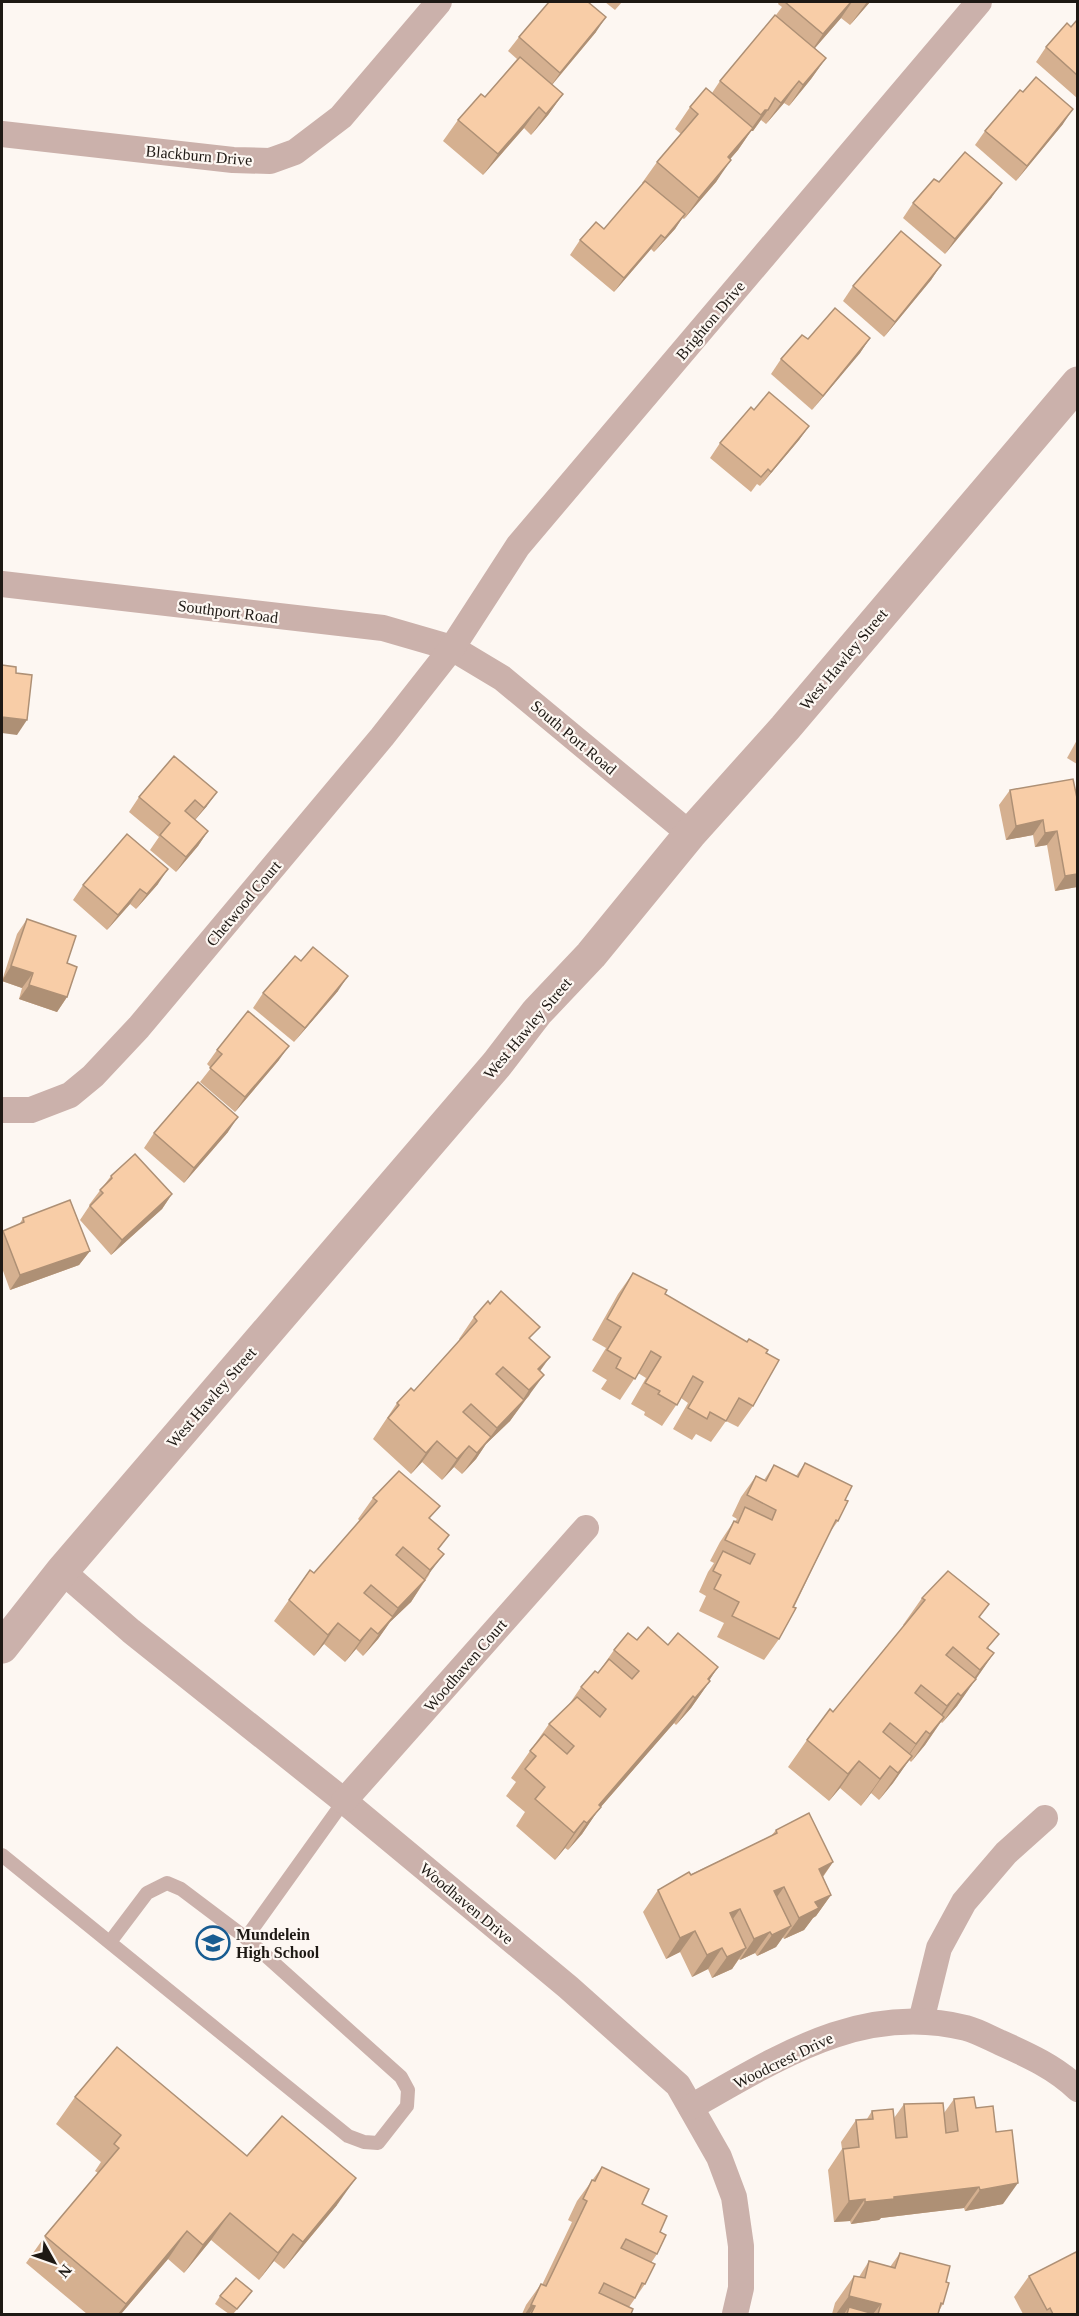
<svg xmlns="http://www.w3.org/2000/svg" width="1079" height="2316" viewBox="0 0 1079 2316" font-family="Georgia,serif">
	<rect width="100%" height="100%" fill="#fdf7f2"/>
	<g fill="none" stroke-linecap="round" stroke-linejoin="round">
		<g stroke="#cbb1ab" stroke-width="14">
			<polyline points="2,1855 348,2136 364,2142 378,2143 407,2106 408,2090 401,2077 246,1938 181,1889 167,1883 147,1893 110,1942"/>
			<polyline points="246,1938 344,1801"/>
		</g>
		<g stroke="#cbb1ab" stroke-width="26">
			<polyline points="2,134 233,160 270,161 295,152 341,117 439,2"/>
			<polyline points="2,584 383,628 452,648 502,678 690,834"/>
			<polyline points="2,1110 31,1110 70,1095 93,1076 139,1027 382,737 452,648 518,546 979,2"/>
			<polyline points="62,1571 131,1631 344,1801 568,1987 678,2085 719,2157 734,2197 741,2246 741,2288 735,2314"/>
			<polyline points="344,1801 586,1528"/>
			<polyline points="921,2021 939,1948 964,1902 1006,1853 1045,1818"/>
			<path d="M691,2107C778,2058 861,2002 966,2028C977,2031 988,2037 999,2042C1028,2055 1055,2067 1078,2089"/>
		</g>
		<polyline stroke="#cbb1ab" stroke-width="33" points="2,1647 62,1571 497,1064 537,1012 591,955 690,834 785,728 1078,383"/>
	</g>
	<g fill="#d5b090">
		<polygon points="605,2 622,2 615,10"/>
		<polygon points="779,2 870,2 850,25 841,18 815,48 826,58 811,79 789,106 784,103 766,124 761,120 753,131 751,131 738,150 730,159 716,182 684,219 682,218 675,229 654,252 651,249 614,292 570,255 580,240 604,229 643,184 642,183 657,162 681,134 675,129 690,107 712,93 720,81 776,15 782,7 778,4"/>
		<polygon points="1077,20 1077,98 1036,62 1046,47 1071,27"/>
		<polygon points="596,32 552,85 563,94 548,115 531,135 524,128 483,175 443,141 458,120 485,97 517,59 508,51 519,37"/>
		<polygon points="1063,124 1016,181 975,145 985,131"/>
		<polygon points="939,182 992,197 945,254 903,218 913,203"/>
		<polygon points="941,265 931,280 884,337 843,301 853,286"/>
		<polygon points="870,338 860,353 812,410 771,374 781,359 808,339"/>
		<polygon points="754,410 809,426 799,440 760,486 757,484 751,492 710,458 720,443"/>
		<polygon points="1077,740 1077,764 1067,758"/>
		<polygon points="174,756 207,806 195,820 208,831 198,846 176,872 150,850 159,837 129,812 139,797"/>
		<polygon points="1010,790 1077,798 1077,887 1055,891 1047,845 1035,847 1033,835 1006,840 999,805"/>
		<polygon points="158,884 136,909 130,904 107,930 73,900 83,885"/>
		<polygon points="27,919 67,963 67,997 57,1012 19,999 22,988 2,981 17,934"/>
		<polygon points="301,961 338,991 294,1042 253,1008 263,993"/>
		<polygon points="217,1050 279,1060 235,1112 200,1082 211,1068 207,1064"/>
		<polygon points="228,1132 184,1183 144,1148 154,1133"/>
		<polygon points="111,1176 172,1194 162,1209 111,1255 80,1220 90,1205 89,1205"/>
		<polygon points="23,1218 90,1251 79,1265 10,1290 2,1268 2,1233 3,1231 19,1225"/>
		<polygon points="633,1273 665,1294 747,1342 749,1339 766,1353 753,1406 738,1427 726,1421 711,1442 696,1434 692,1440 673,1429 688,1403 681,1398 662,1426 644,1415 645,1412 631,1404 646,1378 638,1373 620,1400 601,1389 607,1380 592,1371 606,1348 592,1340 618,1294"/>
		<polygon points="474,1317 531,1340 540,1371 529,1396 523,1402 510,1421 486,1444 476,1459 462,1474 454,1467 442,1480 422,1462 411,1474 373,1439 397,1403 414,1391 460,1340 459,1339"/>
		<polygon points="805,1463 845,1500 838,1521 830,1532 779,1639 764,1660 717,1637 724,1623 699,1611 706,1596 699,1592 708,1572 714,1563 710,1561 720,1542 734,1521 735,1521 737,1519 732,1516 741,1497 756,1476 764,1480 774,1465 796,1476"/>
		<polygon points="373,1498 431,1519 439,1550 429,1575 411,1602 390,1622 378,1639 363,1656 356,1649 345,1662 324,1644 314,1656 274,1621 310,1570 314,1573 360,1521 358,1519"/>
		<polygon points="922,1598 979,1618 989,1649 994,1653 957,1706 942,1723 941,1722 925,1745 911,1762 909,1760 893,1783 879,1800 871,1793 861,1806 840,1788 829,1801 788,1767 807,1740 833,1712 904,1626 903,1625"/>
		<polygon points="637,1640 668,1645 718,1667 709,1680 710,1681 691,1708 676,1725 674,1723 599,1809 582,1834 568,1850 565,1848 555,1860 516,1826 525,1812 506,1796 516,1782 511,1778 549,1724 568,1706 581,1687 598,1673 614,1650"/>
		<polygon points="776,1830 833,1862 823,1877 831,1895 816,1916 813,1918 804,1930 784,1939 783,1937 776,1947 757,1956 755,1953 740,1960 739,1959 732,1969 712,1978 708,1969 692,1977 680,1952 666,1959 643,1912 658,1890 771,1836"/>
		<polygon points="75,2097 247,2156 337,2205 284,2269 274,2261 259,2280 211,2240 184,2273 168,2259 121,2314 87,2314 26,2263 45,2236 98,2173 95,2171 101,2162 56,2124"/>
		<polygon points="954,2099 976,2108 1003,2204 965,2211 964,2208 881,2218 879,2220 851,2224 850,2221 834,2222 828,2170 842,2149 841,2142 856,2120 867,2119 872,2111 894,2118 904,2104 944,2113"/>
		<polygon points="602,2167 642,2204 660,2232 657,2254 651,2263 645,2284 629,2307 631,2314 522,2314 526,2305 541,2284 542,2285 572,2222 568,2220 577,2201"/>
		<polygon points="900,2253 946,2282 943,2304 939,2311 938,2314 832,2314 835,2303 854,2276 859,2277 869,2261 890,2267"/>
		<polygon points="1029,2276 1077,2314 1023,2314 1014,2297"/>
		<polygon points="220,2296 247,2298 233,2314 229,2314 215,2304"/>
	</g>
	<g fill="#ae9075">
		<polygon points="851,2 852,2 841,18 808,56 823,34"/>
		<polygon points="867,2 870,2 850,25"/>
		<polygon points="606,17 596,32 550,87 560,73"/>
		<polygon points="826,58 811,79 789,106 803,85"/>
		<polygon points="799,81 784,103 766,124 781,103"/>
		<polygon points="563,94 548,115 531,135 546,114"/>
		<polygon points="539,107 524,128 483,175 498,154"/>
		<polygon points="1073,109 1063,124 1016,181 1027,166"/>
		<polygon points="765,110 768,110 753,131 751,131 738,150 713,179 728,157 746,136"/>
		<polygon points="731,160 716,182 684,219 699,198"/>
		<polygon points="1002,183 992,197 945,254 955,239"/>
		<polygon points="685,214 675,229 654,252 665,238"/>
		<polygon points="661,235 651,249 614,292 624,278"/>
		<polygon points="941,265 931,280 884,337 895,322"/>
		<polygon points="870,338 860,353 812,410 823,396"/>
		<polygon points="809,426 799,440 760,486 771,472"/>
		<polygon points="2,717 27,720 17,735 2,733"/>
		<polygon points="217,792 207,806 193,822 204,808"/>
		<polygon points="1043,820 1033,835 1006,840 1016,826"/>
		<polygon points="208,831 198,846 176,872 186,857"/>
		<polygon points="1057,831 1047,845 1035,847 1045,833"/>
		<polygon points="168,869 158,884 136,909 147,894"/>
		<polygon points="1077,874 1077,887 1055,891 1065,876"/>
		<polygon points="140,889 130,904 107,930 118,915"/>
		<polygon points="11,966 33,973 22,988 2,981"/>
		<polygon points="348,976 338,991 294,1042 305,1028"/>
		<polygon points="29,985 67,997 57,1012 19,999"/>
		<polygon points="289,1046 279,1060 235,1112 245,1097"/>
		<polygon points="238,1117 228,1132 184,1183 194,1168"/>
		<polygon points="172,1194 162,1209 111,1255 122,1240"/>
		<polygon points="90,1251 79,1265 10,1290 20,1275"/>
		<polygon points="550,1357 535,1378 538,1369"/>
		<polygon points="544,1375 510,1421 486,1444 476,1459 462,1474 477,1453 485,1444 497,1428 518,1407 529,1390"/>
		<polygon points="437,1441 422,1462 411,1474 426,1453"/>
		<polygon points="469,1446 454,1467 442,1480 457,1459"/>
		<polygon points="444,1554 422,1583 425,1580 411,1602 390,1622 378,1639 363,1656 398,1608 419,1587 430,1570"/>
		<polygon points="338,1623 324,1644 314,1656 328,1635"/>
		<polygon points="371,1628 356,1649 345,1662 360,1641"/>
		<polygon points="994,1653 957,1706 942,1723 980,1670"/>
		<polygon points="718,1667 703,1690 710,1681 691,1708 676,1725 708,1679"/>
		<polygon points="958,1693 939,1720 928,1733 947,1706"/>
		<polygon points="693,1696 674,1723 599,1809 582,1834 568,1850 599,1805"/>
		<polygon points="944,1717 925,1745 911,1762 930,1734"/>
		<polygon points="926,1731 907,1758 897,1771 916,1744"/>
		<polygon points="912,1756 893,1783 879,1800 898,1773"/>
		<polygon points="859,1761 840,1788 829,1801 848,1774"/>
		<polygon points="890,1766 871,1793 861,1806 880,1779"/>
		<polygon points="584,1821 565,1848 555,1860 574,1833"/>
		<polygon points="833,1862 818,1883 819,1869"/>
		<polygon points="784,1887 769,1908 774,1891"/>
		<polygon points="831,1895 816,1916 813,1918 804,1930 784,1939 799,1918 815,1902"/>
		<polygon points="740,1909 725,1930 730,1913"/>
		<polygon points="791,1926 776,1947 757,1956 772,1935"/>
		<polygon points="695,1931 680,1952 666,1959 680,1938"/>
		<polygon points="770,1932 755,1953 740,1960 754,1939"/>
		<polygon points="722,1948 708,1969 692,1977 707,1955"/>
		<polygon points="746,1948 732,1969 712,1978 727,1957"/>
		<polygon points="356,2178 337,2205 284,2269 303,2242"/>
		<polygon points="1018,2183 1003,2204 965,2211 980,2190"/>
		<polygon points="979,2187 964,2208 881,2218 879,2220 851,2224 865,2202 894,2197"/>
		<polygon points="865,2199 850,2221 834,2222 849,2201"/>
		<polygon points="230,2213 211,2240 184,2273 203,2245"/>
		<polygon points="187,2231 168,2259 121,2314 118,2314 126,2304"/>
		<polygon points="293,2234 274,2261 259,2280 278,2253"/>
		<polygon points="849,2296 881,2304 873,2314 849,2307 844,2314 836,2314"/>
		<polygon points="531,2305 535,2306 529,2314 525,2314"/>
	</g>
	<g fill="#f8cda7" stroke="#ae9075" stroke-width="1.5">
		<polygon points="549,2 588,2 606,17 560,73 519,37"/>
		<polygon points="785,2 851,2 823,34"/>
		<polygon points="775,15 826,58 803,85 799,81 781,103 775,98 768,110 765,110 761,115 720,81"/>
		<polygon points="1077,20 1077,75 1046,47 1067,23 1071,27"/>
		<polygon points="520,57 563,94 546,114 539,107 498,154 458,120 481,94 485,97"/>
		<polygon points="1036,77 1073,109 1027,166 985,131 1020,90 1023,92"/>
		<polygon points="706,88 753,128 728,157 731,160 699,198 657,162 698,114 690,107"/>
		<polygon points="965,152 1002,183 955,239 913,203 934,179 939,182"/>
		<polygon points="645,181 685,214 665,238 661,235 624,278 580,240 596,222 604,229"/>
		<polygon points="901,231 941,265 895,322 853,286"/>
		<polygon points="835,308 870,338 823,396 781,359 802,335 808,339"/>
		<polygon points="769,392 809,426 771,472 768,469 761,477 720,443 751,407 754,410"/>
		<polygon points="2,665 16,667 16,673 32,675 27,720 2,717"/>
		<polygon points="174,756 217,792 204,808 195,800 185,811 208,831 186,857 160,835 170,823 139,797"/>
		<polygon points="1073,779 1077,798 1077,874 1065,876 1057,831 1045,833 1043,820 1016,826 1010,790"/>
		<polygon points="127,834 168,869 147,894 140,889 118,915 83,885"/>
		<polygon points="27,919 76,936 67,963 77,967 67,997 29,985 33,973 11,966"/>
		<polygon points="313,947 348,976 305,1028 263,993 295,956 301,961"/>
		<polygon points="248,1011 289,1046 245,1097 210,1068 222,1054 217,1050"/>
		<polygon points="198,1082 238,1117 194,1168 154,1133"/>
		<polygon points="135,1154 172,1194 122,1240 90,1206 103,1193 100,1190 112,1178 111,1176"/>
		<polygon points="70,1200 90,1251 20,1275 3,1231 24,1222 23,1218"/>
		<polygon points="633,1273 667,1290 665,1294 747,1342 749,1339 768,1350 766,1353 779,1360 753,1406 739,1398 726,1421 710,1412 707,1419 688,1408 703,1382 693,1376 677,1405 658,1394 660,1391 645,1383 661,1357 651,1351 635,1379 616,1368 621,1358 607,1350 621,1327 607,1319"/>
		<polygon points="501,1291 540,1327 529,1338 550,1357 538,1369 544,1375 529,1390 503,1367 496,1374 524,1400 497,1428 471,1404 463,1412 491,1437 477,1453 469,1446 457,1459 437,1441 426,1453 388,1418 399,1405 397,1403 411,1388 414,1391 477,1321 474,1317 488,1301 490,1304"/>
		<polygon points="805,1463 852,1486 845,1500 848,1501 838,1521 836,1520 793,1607 796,1608 779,1639 732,1616 739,1602 714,1589 721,1575 713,1571 723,1551 750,1564 755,1554 725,1540 734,1521 738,1523 745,1507 772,1520 776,1510 747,1495 756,1476 766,1481 774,1465 798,1477"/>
		<polygon points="399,1471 440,1506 429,1518 449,1535 438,1549 444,1554 430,1570 403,1547 396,1555 425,1580 398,1608 371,1585 364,1593 393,1617 378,1634 371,1628 360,1641 338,1623 328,1635 289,1600 310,1570 314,1573 377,1501 373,1498"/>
		<polygon points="948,1571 989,1604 979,1617 999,1634 987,1648 994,1653 980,1670 953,1647 946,1655 976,1679 961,1696 958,1693 947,1706 921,1685 915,1693 944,1717 930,1734 926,1731 916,1744 890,1723 883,1732 912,1756 898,1773 890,1766 880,1779 859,1761 848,1774 807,1740 830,1709 833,1712 925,1600 922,1598"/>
		<polygon points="648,1627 668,1645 678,1633 718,1667 708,1679 710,1681 695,1698 693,1696 599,1805 601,1807 587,1823 584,1821 574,1833 535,1799 545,1787 525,1769 536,1756 530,1751 544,1734 567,1754 574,1746 549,1724 577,1697 600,1717 606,1709 581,1687 595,1671 598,1673 609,1659 632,1679 639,1671 614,1650 628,1633 637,1640"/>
		<polygon points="809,1813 833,1862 819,1869 831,1895 815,1902 819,1908 799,1918 784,1887 774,1891 791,1926 772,1935 770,1932 754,1939 740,1909 730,1913 746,1948 727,1957 722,1948 707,1955 695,1931 680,1938 658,1890 689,1872 691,1875 777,1833 776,1830"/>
		<polygon points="117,2047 247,2156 282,2116 356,2178 303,2242 293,2234 278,2253 230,2213 203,2245 187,2231 126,2304 45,2236 119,2148 114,2144 121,2135 75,2097"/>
		<polygon points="974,2097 976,2108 993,2106 996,2132 1012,2130 1018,2183 980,2190 979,2187 894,2197 894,2199 865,2202 865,2199 849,2201 843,2149 859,2147 856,2120 873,2119 872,2111 893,2109 896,2138 907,2137 904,2104 943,2103 946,2133 958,2131 954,2099"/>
		<polygon points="602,2167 649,2189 642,2204 667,2216 660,2232 666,2235 657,2254 626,2239 621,2248 655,2264 645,2284 642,2283 635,2298 604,2283 599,2293 633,2309 631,2314 531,2314 535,2306 531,2305 541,2284 546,2286 587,2201 583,2199 592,2180 595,2181"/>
		<polygon points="1076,2252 1077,2254 1077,2314 1053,2314 1050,2308 1047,2310 1029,2276"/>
		<polygon points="900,2253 950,2266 946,2282 949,2283 943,2304 941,2303 938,2314 878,2314 881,2304 849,2296 854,2276 865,2278 869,2261 895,2268"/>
		<polygon points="236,2278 252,2291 237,2309 220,2296"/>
		<polygon points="849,2307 874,2314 847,2314"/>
	</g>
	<defs>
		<symbol id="school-ring" viewBox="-11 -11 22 22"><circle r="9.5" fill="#fdf7f2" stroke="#185c91" stroke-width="1.5"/><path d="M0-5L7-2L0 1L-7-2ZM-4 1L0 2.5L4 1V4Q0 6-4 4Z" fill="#185c91"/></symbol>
	</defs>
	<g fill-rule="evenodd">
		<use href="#school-ring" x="194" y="1924" width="38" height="38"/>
	</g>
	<g text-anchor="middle" stroke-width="4.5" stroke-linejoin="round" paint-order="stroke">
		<g font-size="16" fill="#1e1914" stroke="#fdf7f2">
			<text transform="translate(199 155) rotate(5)" y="6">Blackburn Drive</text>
			<text transform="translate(710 320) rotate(-50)" y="6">Brighton Drive</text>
			<text transform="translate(228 611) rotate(7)" y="6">Southport Road</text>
			<text transform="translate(843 659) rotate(-50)" y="6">West Hawley Street</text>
			<text transform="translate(574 737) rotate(40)" y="6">South Port Road</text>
			<text transform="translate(243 903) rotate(-50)" y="6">Chetwood Court</text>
			<text transform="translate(527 1028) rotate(-50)" y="6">West Hawley Street</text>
			<text transform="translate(211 1397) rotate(-49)" y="6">West Hawley Street</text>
			<text transform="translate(465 1665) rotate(-49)" y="6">Woodhaven Court</text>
			<text transform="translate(467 1903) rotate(40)" y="6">Woodhaven Drive</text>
			<text transform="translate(783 2060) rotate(-26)" y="6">Woodcrest Drive</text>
		</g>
		<g font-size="16" font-weight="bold" fill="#1e1914" stroke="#fdf7f2" text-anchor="start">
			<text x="236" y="1940">Mundelein<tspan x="236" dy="18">High School</tspan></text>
		</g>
	</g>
	<rect width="1079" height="2316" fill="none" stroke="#1e1914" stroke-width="6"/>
	<g transform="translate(54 2262) rotate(130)" stroke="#fdf7f2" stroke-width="4.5" paint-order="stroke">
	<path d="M0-4.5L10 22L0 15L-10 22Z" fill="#1e1914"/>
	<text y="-9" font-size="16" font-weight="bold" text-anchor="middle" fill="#1e1914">N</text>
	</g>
</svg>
